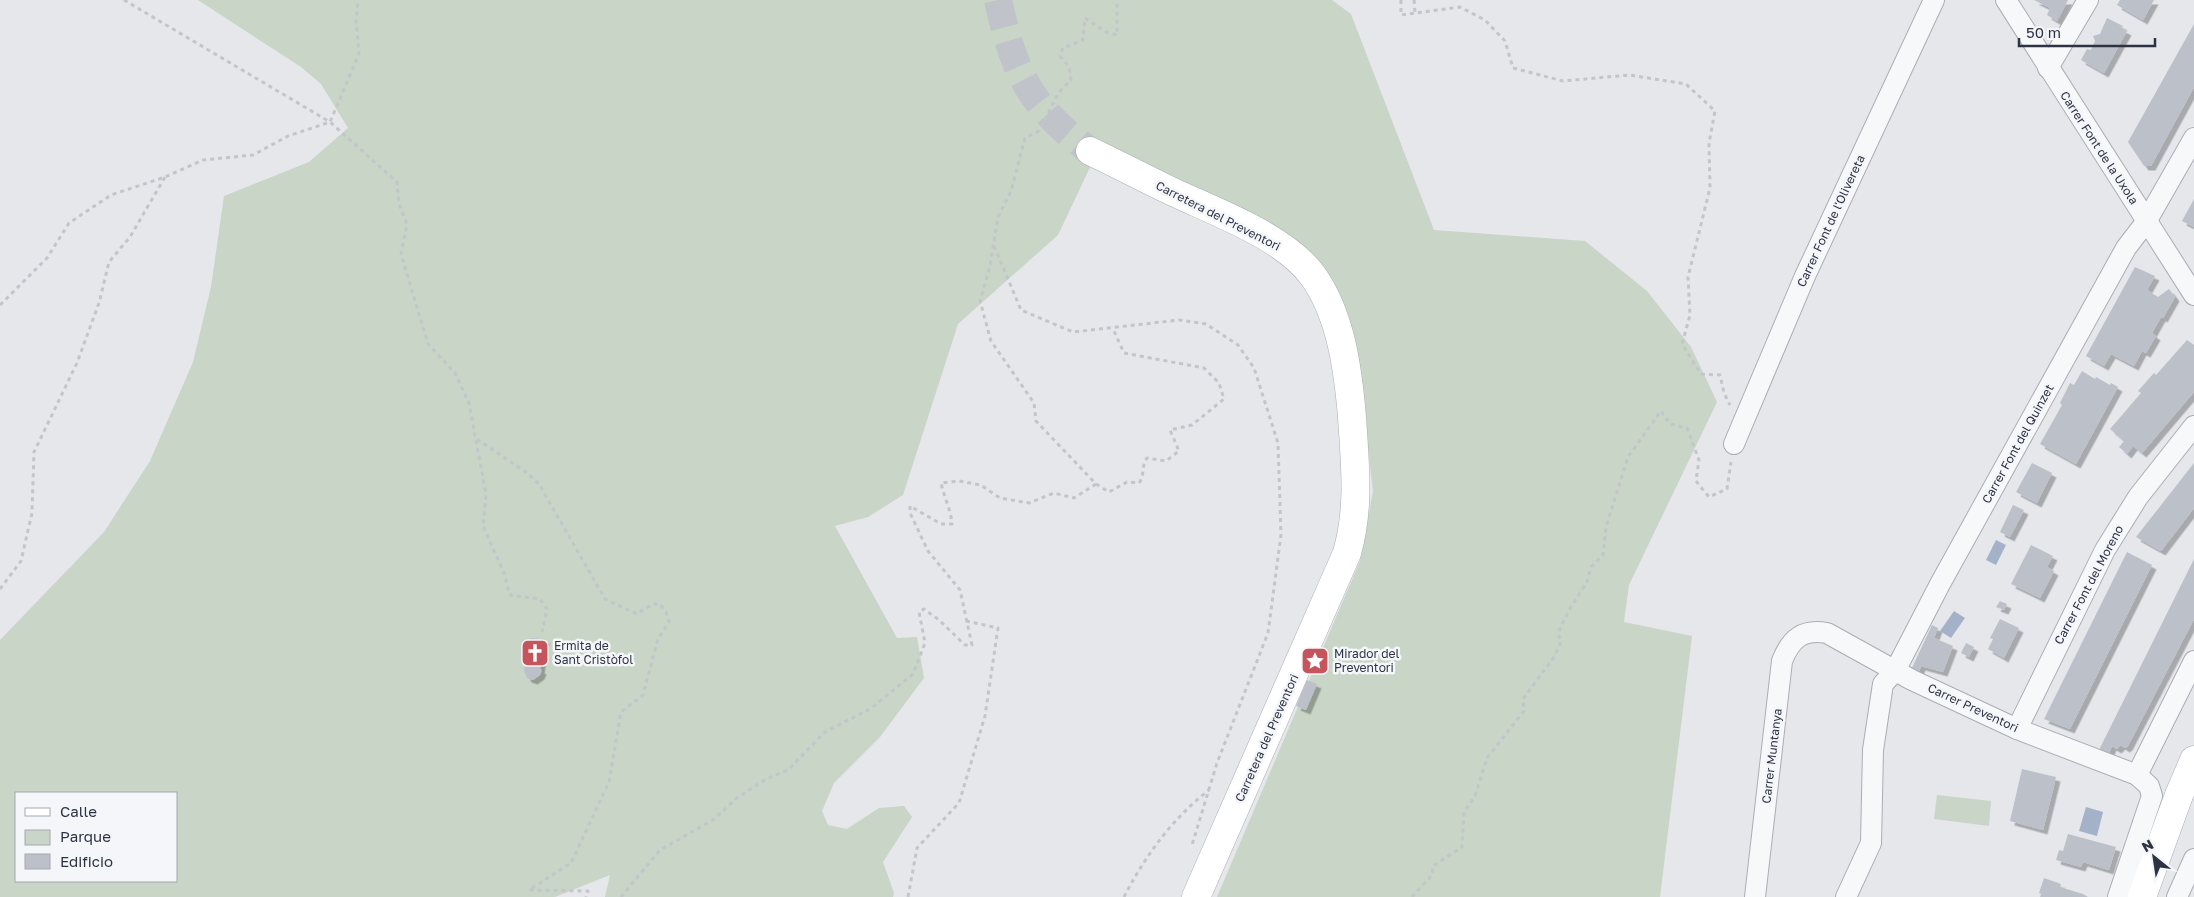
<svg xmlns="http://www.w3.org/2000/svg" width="2194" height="897" viewBox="0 0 2194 897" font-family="'Golos Text',sans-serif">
	<defs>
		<filter id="shadow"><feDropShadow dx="4.5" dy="4.5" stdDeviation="0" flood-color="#0004"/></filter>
	</defs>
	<rect width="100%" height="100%" fill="#e5e7eb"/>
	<g fill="#c9d5c6" fill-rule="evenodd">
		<path d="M198,0H1332L1351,14L1434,230L1585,241L1647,291L1691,347L1717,402L1629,585L1624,622L1692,636L1660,897H1217L1360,561L1373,491L1360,378L1341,299L1314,256L1263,221L1102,142L1058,235L958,324L903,495L868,517L835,526L897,638L917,637L924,678L880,737L834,783L822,811L828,825L847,829L879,808L904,806L912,817L883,862L894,893L893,897H605L610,875L555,897H0V640L104,532L150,461L193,362L211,287L224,196L309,162L348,128L321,84L301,67ZM16,793H176V881H16Z"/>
		<polygon points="1937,795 1991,801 1989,826 1934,819"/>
	</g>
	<g fill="#a3b2c8">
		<polygon points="1996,540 2006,545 1996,565 1986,560"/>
		<polygon points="1954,611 1965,618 1951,638 1940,631"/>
		<polygon points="2086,807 2103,812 2097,836 2079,831"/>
	</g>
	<g fill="#bcc0c8" filter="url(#shadow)">
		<polygon points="2034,0 2068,0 2057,21 2047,15 2050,8"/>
		<polygon points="2120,0 2154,0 2143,20 2117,5"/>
		<polygon points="2107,18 2123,26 2121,28 2127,31 2104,73 2081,60 2087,49 2091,50 2095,41 2093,36 2100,34"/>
		<polygon points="2194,24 2194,87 2151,166 2144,166 2128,142"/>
		<polygon points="2194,199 2194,227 2182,221"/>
		<polygon points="2135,267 2155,276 2147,290 2158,297 2169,289 2175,297 2163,318 2161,317 2152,333 2156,336 2146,353 2142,351 2134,366 2111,354 2104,366 2086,356"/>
		<polygon points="2187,340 2194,345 2194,392 2142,453 2133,446 2127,454 2119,447 2124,441 2110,429 2141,393 2138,391 2154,373 2156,375"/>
		<polygon points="2082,371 2095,379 2096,377 2110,385 2111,383 2118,387 2076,464 2040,444 2062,405 2060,403 2070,383 2074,385"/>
		<polygon points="2032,463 2052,473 2037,503 2016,492"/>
		<polygon points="2194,463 2194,508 2161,551 2136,537"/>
		<polygon points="2013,505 2024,510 2010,537 2000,532"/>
		<polygon points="2031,545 2053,556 2047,567 2054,571 2040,598 2011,584"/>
		<polygon points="2127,552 2152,565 2070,729 2044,719"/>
		<polygon points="2194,559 2194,619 2128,746 2125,748 2121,745 2117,749 2112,746 2109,753 2099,750"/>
		<polygon points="2000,601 2007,604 2004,610 1996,607"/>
		<polygon points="2000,619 2019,628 2004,658 1988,649 1993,639 1990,638"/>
		<polygon points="1932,625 1938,628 1934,638 1953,646 1943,672 1921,666 1918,674 1911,670"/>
		<polygon points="530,638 545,639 540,669 542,670 540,675 533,680 527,678 524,670"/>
		<polygon points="1966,643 1974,647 1969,657 1961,653"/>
		<polygon points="1307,680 1317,684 1306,710 1296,706"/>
		<polygon points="2022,769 2056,777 2043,830 2010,821"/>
		<polygon points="2068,834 2116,847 2109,870 2083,862 2081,867 2056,860 2059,850 2063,851"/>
		<polygon points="2044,878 2061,884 2060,887 2083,894 2088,897 2040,897 2041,894 2039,893"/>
	</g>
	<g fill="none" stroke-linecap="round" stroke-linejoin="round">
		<path stroke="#c0c3c9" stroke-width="28" stroke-dasharray="28 14" stroke-linecap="butt" d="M998,0C1014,72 1029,106 1090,151"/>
		<defs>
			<g id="street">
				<polyline points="2006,0 2194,295"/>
				<polyline points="2048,68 2088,0"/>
				<polyline points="1734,444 1805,276 1934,0"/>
				<polyline points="2017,729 2105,550 2138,497 2194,426"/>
				<polyline points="2137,775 2194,661"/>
				<path d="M1755,897L1782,661C1791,638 1803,629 1827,633L1912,680L2017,729L2137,775L2149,786L2152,796L2118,897"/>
				<polyline points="1846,897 1871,843 1873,750 1883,684 1895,671 1940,584 2126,248 2146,222 2194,138"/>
				<polyline points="2177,897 2194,859"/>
			</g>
			<g id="secondary">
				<path d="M1090,151C1117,164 1144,178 1171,191C1215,212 1284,236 1313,276C1341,315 1348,370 1352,417C1355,464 1360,507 1347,553L1196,897"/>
				<polyline points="2142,897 2179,795 2194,760"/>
			</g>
		</defs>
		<use href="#street" stroke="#aaadb5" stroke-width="22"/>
		<use href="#secondary" stroke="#aaadb5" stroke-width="29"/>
		<g stroke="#c2c5ca" stroke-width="3" stroke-dasharray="4 4" stroke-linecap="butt">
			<polyline points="124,0 330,122 359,54 356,21 358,0"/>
			<polyline points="1401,0 1401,15 1460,7 1485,20 1505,41 1513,68 1563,81 1629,75 1686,84 1715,111 1709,143 1710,188 1688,277 1690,315 1682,344 1701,374 1720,375 1724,393 1730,405"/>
			<polyline points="1414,0 1415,13"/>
			<polyline points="994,246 1021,310 1073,332 1179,320 1206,324 1238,345 1254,368 1278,443 1281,535 1268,633 1217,763 1192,845"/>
			<polyline points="0,305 47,258 69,223 111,195 165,177 203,160 253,155 288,136 330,122 397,182 399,204 407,224 401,254 428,344 455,373 469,403 486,494 483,526 504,573 510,595 540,599 547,609 542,632"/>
			<polyline points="477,439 527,473 539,484 605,599 637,614 653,604 660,604 666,612 669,622 658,639 643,695 621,712 609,782 571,863 529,890 588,891 586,897"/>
			<path d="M1096,484L1109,492L1127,482L1139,483C1145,475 1141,466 1147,458L1166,461L1179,451L1170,430L1192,425L1224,399L1219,383L1204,368L1124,353L1113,329"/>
			<polyline points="0,589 21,561 32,513 34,452 77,363 99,303 109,262 130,237 165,177"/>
			<path d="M621,897L660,850L713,820L737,798L766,779L788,770L825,732L870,709L913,674L925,643L919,612L924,609L939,620L965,645H972L960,590L928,551L910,513V506L941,524H952C951,510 944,497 941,483L959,481L981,485L1000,498L1029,503L1054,493L1074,498L1096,484L1036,421L1034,403L991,341L980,301L990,266L998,217L1011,191L1025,138L1039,131L1059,92L1071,80L1069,67L1060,56L1063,48L1083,40L1085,18L1106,32L1117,35V0"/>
			<polyline points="908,897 917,848 959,803 985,716 998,628 966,621"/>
			<path d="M1124,897C1145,856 1172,819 1209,790"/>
			<polyline points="1412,897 1432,875 1433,866 1462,847 1464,812 1475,796 1487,758 1524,711 1523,699 1554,657 1561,642 1558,633 1569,610 1587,582 1591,567 1603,555 1606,527 1628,457 1661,411 1670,424 1687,428 1699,460 1696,481 1709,497 1727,489 1731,462"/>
		</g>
		<use href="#street" stroke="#f7f8fa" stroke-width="20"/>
		<use href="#secondary" stroke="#fff" stroke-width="28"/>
	</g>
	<defs>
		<symbol id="church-square" viewBox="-11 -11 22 22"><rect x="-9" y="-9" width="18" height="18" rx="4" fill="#c6545c" stroke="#f4f6f9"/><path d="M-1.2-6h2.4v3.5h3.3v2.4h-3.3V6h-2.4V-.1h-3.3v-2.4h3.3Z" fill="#fff"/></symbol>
		<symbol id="sight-square" viewBox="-11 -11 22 22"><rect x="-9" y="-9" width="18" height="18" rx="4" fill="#c6545c" stroke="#f4f6f9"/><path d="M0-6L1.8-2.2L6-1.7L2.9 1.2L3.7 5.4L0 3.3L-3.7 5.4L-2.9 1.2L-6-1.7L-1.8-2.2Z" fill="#fff"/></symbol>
	</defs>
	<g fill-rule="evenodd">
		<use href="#church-square" x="519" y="637" width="32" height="32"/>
		<use href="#sight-square" x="1299" y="645" width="32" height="32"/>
	</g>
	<g text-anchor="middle" stroke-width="5" stroke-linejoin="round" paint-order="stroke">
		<g font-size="12" fill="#2d3343" stroke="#f4f6f9">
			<text transform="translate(2099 148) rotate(57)" y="4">Carrer Font de la Uxola</text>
			<text transform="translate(1218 216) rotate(27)" y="4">Carretera del Preventori</text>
			<text transform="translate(1831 221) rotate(-65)" y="4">Carrer Font de l'Olivereta</text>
			<text transform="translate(2018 444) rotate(-61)" y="4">Carrer Font del Quinzet</text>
			<text transform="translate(2089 585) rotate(-62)" y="4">Carrer Font del Moreno</text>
			<text transform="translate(1973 708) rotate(25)" y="4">Carrer Preventori</text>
			<text transform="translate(1267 738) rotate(-66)" y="4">Carretera del Preventori</text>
			<text transform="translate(1772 756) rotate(-83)" y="4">Carrer Muntanya</text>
		</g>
		<g font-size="12" fill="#2d3343" stroke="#f4f6f9" text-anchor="start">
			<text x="554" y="650">Ermita de<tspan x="554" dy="14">Sant Cristòfol</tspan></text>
			<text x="1334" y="658">Mirador del<tspan x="1334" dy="14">Preventori</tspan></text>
		</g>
	</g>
	<rect x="15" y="792" width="162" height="90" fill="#f4f6f9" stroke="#a4a8b0"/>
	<rect x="25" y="808" width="25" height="8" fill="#ffffff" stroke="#a4a8b0"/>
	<text x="60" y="817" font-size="15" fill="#2d3343">Calle</text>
	<rect x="25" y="830" width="25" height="15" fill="#c9d5c6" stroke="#a4a8b0"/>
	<text x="60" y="842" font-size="15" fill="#2d3343">Parque</text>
	<rect x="25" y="854" width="25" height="15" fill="#bcc0c8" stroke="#a4a8b0"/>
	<text x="60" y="867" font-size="15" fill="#2d3343">Edificio</text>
	<g transform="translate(2154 857) rotate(330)" stroke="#f4f6f9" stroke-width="4" paint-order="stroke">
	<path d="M0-4L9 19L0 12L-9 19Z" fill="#2d3343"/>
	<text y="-8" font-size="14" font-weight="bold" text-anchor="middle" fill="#2d3343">N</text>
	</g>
	<path d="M2019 38v8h136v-8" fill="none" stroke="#2d3343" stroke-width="2.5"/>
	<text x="2026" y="38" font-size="15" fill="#2d3343" stroke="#f4f6f9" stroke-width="4" paint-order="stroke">50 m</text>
</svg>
